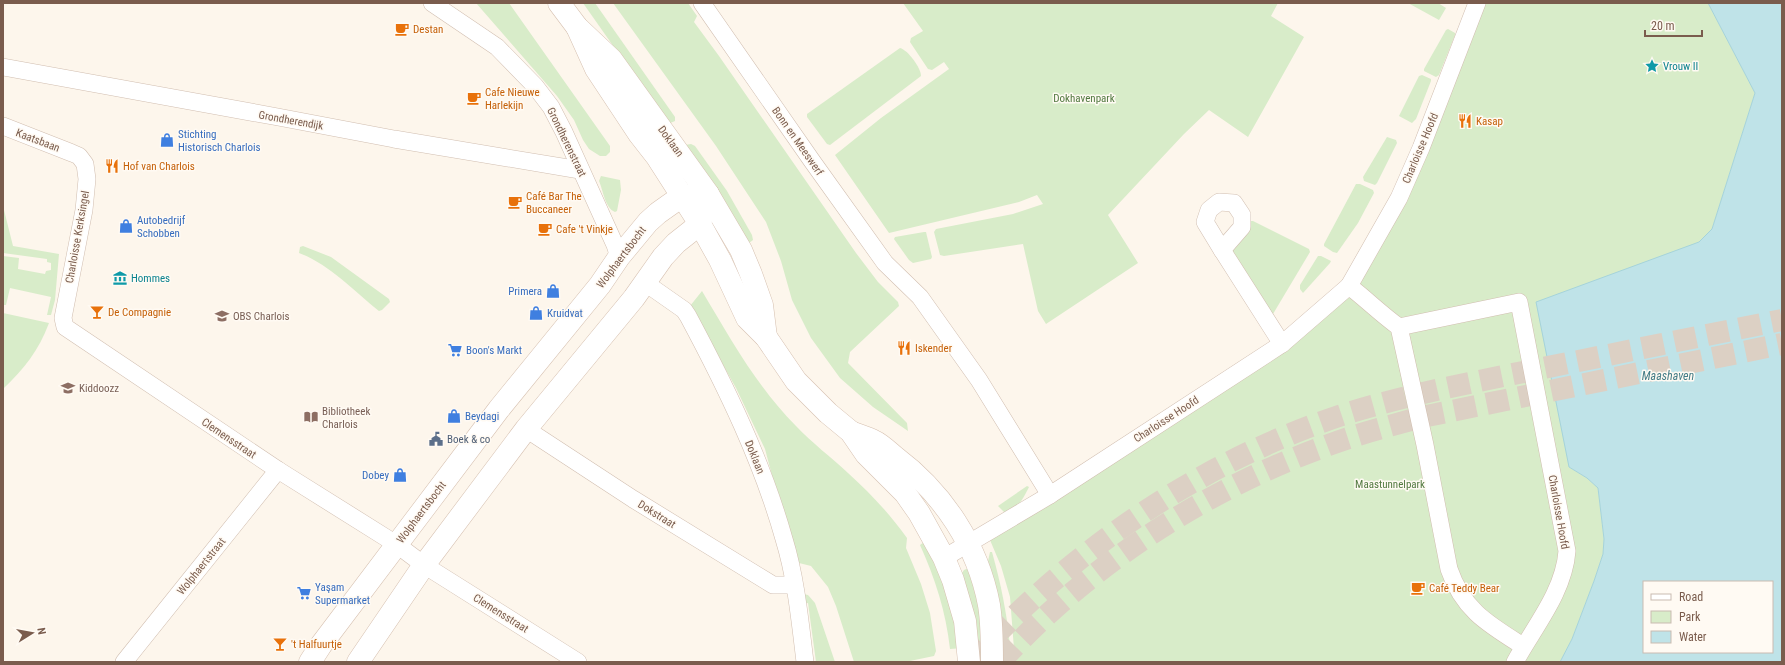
<svg xmlns="http://www.w3.org/2000/svg" width="1785" height="665" viewBox="0 0 1785 665" font-family="'Roboto Condensed',sans-serif">
	<rect width="100%" height="100%" fill="#fdf6ec"/>
	<g fill="#d8ecc9">
		<polygon points="476,3 509,3 610,146 610,152 606,156 600,156 589,149 583,140 574,120 557,96"/>
		<polygon points="583,3 595,3 675,117 675,121 668,124"/>
		<polygon points="613,3 688,3 697,16 694,22 719,56 856,253 878,282 898,302 899,306 850,352 848,363 907,423 908,431 873,407 840,378 811,338 792,300 781,261 766,222 716,146"/>
		<polygon points="903,3 1278,3 1271,16 1304,37 1248,137 1209,110 1184,134 1108,215 1138,263 1046,324 1038,311 1023,244 944,256 940,255 934,232 936,229 1013,214 1043,204 1037,195 1019,202 889,233 835,155 881,118 949,69 944,62 932,70 928,69 910,42 911,38 923,31"/>
		<polygon points="1408,3 1438,3 1446,8 1439,20"/>
		<polygon points="1477,3 1708,3 1755,93 1712,229 1699,242 1569,467 1587,478 1598,488 1604,539 1603,554 1594,581 1572,639 1560,662 1015,662 1010,597 1001,566 987,533 1282,344 1349,286 1383,226"/>
		<polygon points="1448,29 1455,33 1455,35 1439,75 1436,77 1424,71 1424,69 1446,30"/>
		<path d="M900,48C908,50 921,68 921,76L830,145L827,144L807,117V114Z"/>
		<polygon points="1422,75 1431,79 1431,81 1416,119 1412,123 1399,116 1419,76"/>
		<polygon points="1387,137 1396,140 1397,143 1377,183 1375,185 1364,181 1363,177"/>
		<polygon points="691,144 695,146 727,191 752,235 753,240 749,243 685,145"/>
		<path d="M601,176L620,180L621,190L617,211L615,212C605,208 603,190 599,181Z"/>
		<polygon points="1356,184 1360,184 1373,190 1374,193 1358,223 1337,253 1333,252 1324,246 1324,244"/>
		<polygon points="3,206 13,246 59,254 55,300 51,315 47,315 51,297 10,288 6,305 3,305 3,256 19,258 18,269 45,274 46,271 51,270 51,263 47,262 47,259 3,253"/>
		<polygon points="1249,221 1253,221 1309,249 1310,252 1273,314 1232,256 1233,245"/>
		<polygon points="924,232 926,232 932,257 931,259 913,263 909,260 894,239 895,237"/>
		<path d="M303,246L331,257L389,299L390,302L382,310L379,311C354,291 329,264 299,253L300,247Z"/>
		<polygon points="1318,256 1321,256 1331,261 1330,263 1303,293 1300,289 1300,285"/>
		<path d="M702,291C730,338 757,387 796,426C812,443 831,457 848,473C870,493 890,514 907,538L906,548L921,584L930,613L936,651L934,656L905,662H854L836,606L828,587L811,566L795,562L765,449L736,388L690,306Z"/>
		<path d="M3,313L49,323C39,350 24,369 3,389Z"/>
		<path d="M1027,486L1029,487C1024,497 1017,511 1005,513L998,506Z"/>
		<path d="M927,540L937,561L963,648L950,649C946,612 935,578 920,545Z"/>
		<path d="M990,552H992C1001,584 1007,614 1010,646L998,647L988,561Z"/>
		<polygon points="969,568 976,589 985,647 973,648 960,576 964,570"/>
		<polygon points="803,594 808,595 815,603 835,662 816,662 808,603 802,604"/>
	</g>
	<path fill="#bfe3e8" stroke="#a5d3da" fill-rule="evenodd" d="M1708,3H1782V662H1560L1572,639L1594,581L1603,554L1604,539L1598,488L1587,478L1569,467L1536,302L1699,242L1712,229L1755,93ZM1644,582H1772V652H1644Z"/>
	<g fill="none" stroke-linecap="round" stroke-linejoin="round">
		<g stroke="#dcd0c4" stroke-width="22" stroke-dasharray="22 11" stroke-linecap="butt">
			<path d="M970,662C1072,550 1202,460 1348,413C1410,394 1474,382 1538,369C1619,353 1701,336 1782,320"/>
			<path d="M1000,662C1088,566 1204,490 1326,446C1357,434 1390,426 1422,417L1782,344"/>
		</g>
		<defs>
			<g id="street">
				<polyline points="432,3 497,47 535,86 551,107 564,132 615,245 619,257"/>
				<polyline points="702,3 812,161 885,263 920,297 979,380 1050,495"/>
				<polyline points="3,67 278,117 394,139 580,170"/>
				<polyline points="3,126 72,153 79,156 85,164 87,179 84,210 63,318 65,327 278,470 396,544 424,565 578,662"/>
				<polygon points="1219,202 1234,203 1242,215 1242,227 1222,250 1205,222 1209,210"/>
				<polyline points="1222,250 1282,344"/>
				<path d="M644,282L684,310L688,316C726,387 762,461 784,539C796,578 800,621 805,662"/>
				<polyline points="1349,286 1399,198 1421,148 1477,3"/>
				<path d="M1399,327L1519,302L1567,551C1564,592 1534,627 1515,662"/>
				<polyline points="526,429 633,499 773,585 794,585"/>
				<path d="M944,558L1050,495L1282,344L1349,286C1366,299 1381,314 1399,327L1425,445L1449,569C1463,610 1488,624 1523,646"/>
				<polyline points="124,662 278,470"/>
			</g>
			<g id="secondary">
				<polyline points="559,3 577,27 611,59 708,194 741,250 751,274 762,305 766,337"/>
				<polyline points="577,27 596,69 639,134 657,157 700,224 720,260 747,318 766,337 796,381 828,413 851,432 866,454 905,493 919,513 944,558 953,580 965,621 969,662"/>
				<path d="M851,432C858,435 866,437 874,441C881,444 889,452 895,457C943,493 978,546 989,605C992,623 992,643 992,662"/>
				<polyline points="310,662 321,645 499,409 600,285 619,257 648,222 658,213 682,196 708,194"/>
				<polyline points="358,662 424,565 526,429 634,298 663,257 676,243 700,224 703,211"/>
			</g>
		</defs>
		<use href="#street" stroke="#d1beb0" stroke-width="18"/>
		<use href="#secondary" stroke="#d6c0b0" stroke-width="23"/>
		<use href="#street" stroke="#fff" stroke-width="17"/>
		<use href="#secondary" stroke="#fff" stroke-width="22"/>
	</g>
	<defs>
		<symbol id="cafe-bare" viewBox="-9 -9 18 18"><path d="M-5.5-4.5H6V0H3Q3 3.5 0 3.5H-2.5Q-5.5 3.5-5.5 0ZM3-3.2v2h1.7v-2ZM-6 4.5H4V6H-6Z" fill="#e8710a" stroke="#fffaf3" stroke-width="2.5" paint-order="stroke"/></symbol>
		<symbol id="sight-bare" viewBox="-9 -9 18 18"><path d="M0-6L1.8-2.2L6-1.7L2.9 1.2L3.7 5.4L0 3.3L-3.7 5.4L-2.9 1.2L-6-1.7L-1.8-2.2Z" fill="#0f9aa8" stroke="#fffaf3" stroke-width="2.5" paint-order="stroke"/></symbol>
		<symbol id="restaurant-bare" viewBox="-9 -9 18 18"><path d="M-5-6h1v4h1v-4h1v4h1v-4h1v5L-1.5 .5V6h-2V.5L-5-1ZM5-6V6H3V1.5H1.5Q1.5-4 5-6Z" fill="#e8710a" stroke="#fffaf3" stroke-width="2.5" paint-order="stroke"/></symbol>
		<symbol id="shop-bare" viewBox="-9 -9 18 18"><path d="M-5-2.5h2.3a2.7 3.5 0 0 1 5.4 0H5L5.5 6h-11ZM-1.5-2.5h3a1.5 2.3 0 0 0-3 0Z" fill="#3f7fe0" stroke="#fffaf3" stroke-width="2.5" paint-order="stroke"/></symbol>
		<symbol id="museum-bare" viewBox="-9 -9 18 18"><path d="M0-6L6-3V-2H-6V-3ZM-5-1h2V3h-2ZM-1-1h2V3h-2ZM3-1h2V3H3ZM-6 4H6V6H-6Z" fill="#0f9aa8" stroke="#fffaf3" stroke-width="2.5" paint-order="stroke"/></symbol>
		<symbol id="bar-bare" viewBox="-9 -9 18 18"><path d="M-6-5H6L.8 .8V4.5H3.5V6h-7V4.5H-.8V.8Z" fill="#e8710a" stroke="#fffaf3" stroke-width="2.5" paint-order="stroke"/></symbol>
		<symbol id="school-bare" viewBox="-9 -9 18 18"><path d="M0-5L7-2L0 1L-7-2ZM-4 1L0 2.5L4 1V4Q0 6-4 4Z" fill="#8d6e63" stroke="#fffaf3" stroke-width="2.5" paint-order="stroke"/></symbol>
		<symbol id="supermarket-bare" viewBox="-9 -9 18 18"><path d="M-6-5.5h2.5l.6 2H6L4.5 2H-2.5L-4.4-4H-6ZM-1.5 3.2a1.3 1.3 0 1 0 .1 0ZM3 3.2a1.3 1.3 0 1 0 .1 0Z" fill="#3f7fe0" stroke="#fffaf3" stroke-width="2.5" paint-order="stroke"/></symbol>
		<symbol id="library-bare" viewBox="-9 -9 18 18"><path d="M-6-4Q-3-5.5-.7-3.5V5Q-3 3-6 4ZM6-4Q3-5.5 .7-3.5V5Q3 3 6 4Z" fill="#8d6e63" stroke="#fffaf3" stroke-width="2.5" paint-order="stroke"/></symbol>
		<symbol id="civic-bare" viewBox="-9 -9 18 18"><path d="M-.6-6.5H3V-4.5H.6V-3L4-1V1h2V6H-6V1h2V-1L-.6-3ZM-1.2 2.5V6h2.4V2.5Z" fill="#5c6f8a" stroke="#fffaf3" stroke-width="2.5" paint-order="stroke"/></symbol>
	</defs>
	<g fill-rule="evenodd">
		<use href="#cafe-bare" x="392" y="19" width="20" height="20"/>
		<use href="#sight-bare" x="1642" y="56" width="20" height="20"/>
		<use href="#cafe-bare" x="464" y="88" width="20" height="20"/>
		<use href="#restaurant-bare" x="1455" y="111" width="20" height="20"/>
		<use href="#shop-bare" x="157" y="130" width="20" height="20"/>
		<use href="#restaurant-bare" x="102" y="156" width="20" height="20"/>
		<use href="#cafe-bare" x="505" y="192" width="20" height="20"/>
		<use href="#shop-bare" x="116" y="216" width="20" height="20"/>
		<use href="#cafe-bare" x="535" y="219" width="20" height="20"/>
		<use href="#museum-bare" x="110" y="268" width="20" height="20"/>
		<use href="#shop-bare" x="543" y="281" width="20" height="20"/>
		<use href="#bar-bare" x="87" y="302" width="20" height="20"/>
		<use href="#shop-bare" x="526" y="303" width="20" height="20"/>
		<use href="#school-bare" x="212" y="306" width="20" height="20"/>
		<use href="#restaurant-bare" x="894" y="338" width="20" height="20"/>
		<use href="#supermarket-bare" x="445" y="340" width="20" height="20"/>
		<use href="#school-bare" x="58" y="378" width="20" height="20"/>
		<use href="#shop-bare" x="444" y="406" width="20" height="20"/>
		<use href="#library-bare" x="301" y="407" width="20" height="20"/>
		<use href="#civic-bare" x="426" y="429" width="20" height="20"/>
		<use href="#shop-bare" x="390" y="465" width="20" height="20"/>
		<use href="#cafe-bare" x="1408" y="578" width="20" height="20"/>
		<use href="#supermarket-bare" x="294" y="583" width="20" height="20"/>
		<use href="#bar-bare" x="270" y="634" width="20" height="20"/>
	</g>
	<g text-anchor="middle" stroke-width="3" stroke-linejoin="round" paint-order="stroke">
		<g font-size="11" fill="#c56008" stroke="#fffaf3" text-anchor="start">
			<text x="413" y="33">Destan</text>
			<text x="485" y="96">Cafe Nieuwe<tspan x="485" dy="13">Harlekijn</tspan></text>
			<text x="1476" y="125">Kasap</text>
			<text x="123" y="170">Hof van Charlois</text>
			<text x="526" y="200">Café Bar The<tspan x="526" dy="13">Buccaneer</tspan></text>
			<text x="556" y="233">Cafe 't Vinkje</text>
			<text x="108" y="316">De Compagnie</text>
			<text x="915" y="352">Iskender</text>
			<text x="1429" y="592">Café Teddy Bear</text>
			<text x="291" y="648">'t Halfuurtje</text>
		</g>
		<g font-size="11" fill="#0d838f" stroke="#fffaf3" text-anchor="start">
			<text x="1663" y="70">Vrouw II</text>
			<text x="131" y="282">Hommes</text>
		</g>
		<g font-size="11" fill="#537a41" stroke="#fffaf3">
			<text x="1084" y="102">Dokhavenpark</text>
			<text x="1390" y="488">Maastunnelpark</text>
		</g>
		<g font-size="11" fill="#7a5c4d" stroke="#fffaf3">
			<text transform="translate(291 120) rotate(10)" y="4">Grondherendijk</text>
			<text transform="translate(38 140) rotate(21)" y="4">Kaatsbaan</text>
			<text transform="translate(671 141) rotate(54)" y="4">Doklaan</text>
			<text transform="translate(798 141) rotate(55)" y="4">Bonn en Meeswerf</text>
			<text transform="translate(567 142) rotate(64)" y="4">Grondherenstraat</text>
			<text transform="translate(1420 148) rotate(-67)" y="4">Charloisse Hoofd</text>
			<text transform="translate(77 237) rotate(-80)" y="4">Charloisse Kerksingel</text>
			<text transform="translate(621 257) rotate(-53)" y="4">Wolphaertsbocht</text>
			<text transform="translate(1166 419) rotate(-33)" y="4">Charloisse Hoofd</text>
			<text transform="translate(229 438) rotate(34)" y="4">Clemensstraat</text>
			<text transform="translate(755 457) rotate(68)" y="4">Doklaan</text>
			<text transform="translate(421 512) rotate(-53)" y="4">Wolphaertsbocht</text>
			<text transform="translate(1559 512) rotate(80)" y="4">Charloisse Hoofd</text>
			<text transform="translate(657 514) rotate(32)" y="4">Dokstraat</text>
			<text transform="translate(201 566) rotate(-51)" y="4">Wolphaertstraat</text>
			<text transform="translate(501 613) rotate(32)" y="4">Clemensstraat</text>
		</g>
		<g font-size="11" fill="#366cbe" stroke="#fffaf3" text-anchor="start">
			<text x="178" y="138">Stichting<tspan x="178" dy="13">Historisch Charlois</tspan></text>
			<text x="137" y="224">Autobedrijf<tspan x="137" dy="13">Schobben</tspan></text>
			<text x="542" y="295" text-anchor="end">Primera</text>
			<text x="547" y="317">Kruidvat</text>
			<text x="466" y="354">Boon's Markt</text>
			<text x="465" y="420">Beydagi</text>
			<text x="389" y="479" text-anchor="end">Dobey</text>
			<text x="315" y="591">Yaşam<tspan x="315" dy="13">Supermarket</tspan></text>
		</g>
		<g font-size="11" fill="#785e54" stroke="#fffaf3" text-anchor="start">
			<text x="233" y="320">OBS Charlois</text>
			<text x="79" y="392">Kiddoozz</text>
			<text x="322" y="415">Bibliotheek<tspan x="322" dy="13">Charlois</tspan></text>
		</g>
		<g font-size="11" fill="#4e5e75" stroke="#fffaf3" text-anchor="start">
			<text x="447" y="443">Boek &amp; co</text>
		</g>
		<g font-size="12" font-style="italic" fill="#437c86" stroke="#fffaf3">
			<text x="1668" y="380">Maashaven</text>
		</g>
	</g>
	<rect width="1785" height="665" fill="none" stroke="#7a5c4d" stroke-width="8"/>
	<rect x="1643" y="581" width="130" height="72" fill="#fffaf3" stroke="#cabbb1"/>
	<rect x="1651" y="594" width="20" height="6" fill="#ffffff" stroke="#cabbb1"/>
	<text x="1679" y="601" font-size="12" fill="#7a5c4d">Road</text>
	<rect x="1651" y="611" width="20" height="12" fill="#d8ecc9" stroke="#cabbb1"/>
	<text x="1679" y="621" font-size="12" fill="#7a5c4d">Park</text>
	<rect x="1651" y="631" width="20" height="12" fill="#bfe3e8" stroke="#cabbb1"/>
	<text x="1679" y="641" font-size="12" fill="#7a5c4d">Water</text>
	<g transform="translate(32 633) rotate(79)" stroke="#fffaf3" stroke-width="3" paint-order="stroke">
	<path d="M0-3L7 15L0 10L-7 15Z" fill="#7a5c4d"/>
	<text y="-6" font-size="11" font-weight="bold" text-anchor="middle" fill="#7a5c4d">N</text>
	</g>
	<path d="M1645 30v6h57v-6" fill="none" stroke="#7a5c4d" stroke-width="2"/>
	<text x="1651" y="30" font-size="12" fill="#7a5c4d" stroke="#fffaf3" stroke-width="3" paint-order="stroke">20 m</text>
</svg>
